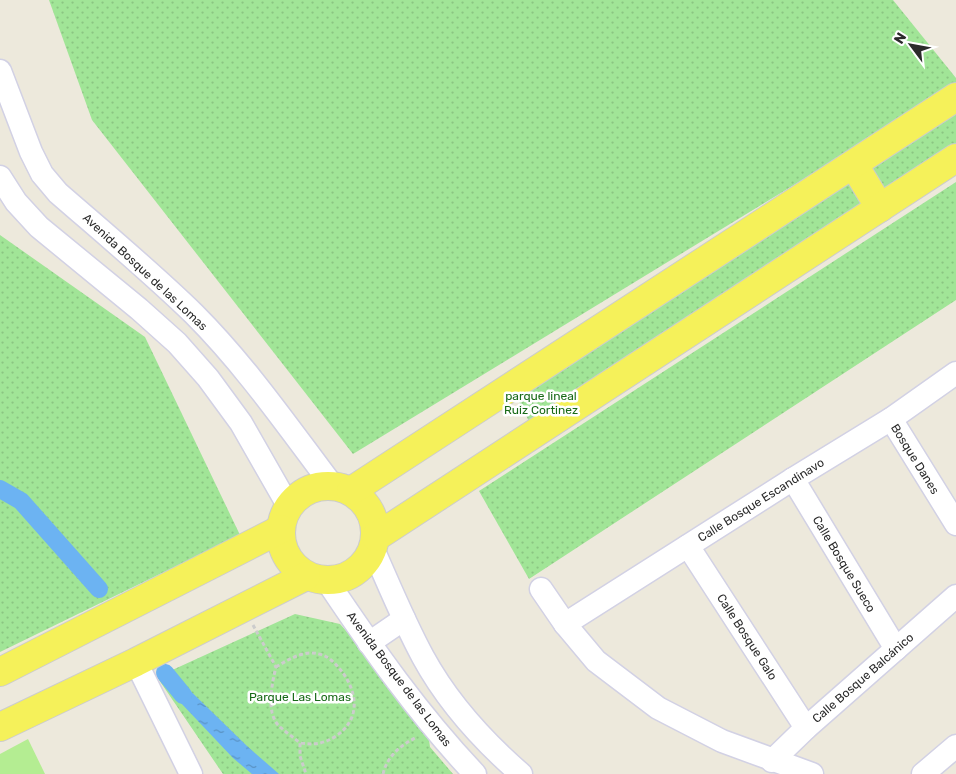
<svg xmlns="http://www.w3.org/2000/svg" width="956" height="774" viewBox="0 0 956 774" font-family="Rubik,sans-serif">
	<defs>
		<pattern id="green-dots" width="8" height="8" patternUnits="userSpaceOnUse" patternTransform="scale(1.25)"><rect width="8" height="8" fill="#a1e597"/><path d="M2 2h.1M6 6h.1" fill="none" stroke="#8bc582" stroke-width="1.8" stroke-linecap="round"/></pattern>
		<pattern id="water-ripples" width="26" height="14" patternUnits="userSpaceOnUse" patternTransform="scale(1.25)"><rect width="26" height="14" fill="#6cb3f2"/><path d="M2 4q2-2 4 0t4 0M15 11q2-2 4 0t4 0" fill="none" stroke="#5992c4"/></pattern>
	</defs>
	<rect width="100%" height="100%" fill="#ede9dc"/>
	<g fill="url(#green-dots)">
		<polygon points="49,0 893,0 956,78 956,86 353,454 92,120"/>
		<polygon points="956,110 956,144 533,429 517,398"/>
		<polygon points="956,182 956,300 529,579 479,491"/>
		<polygon points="0,235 145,337 240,535 0,652"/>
		<polygon points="295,614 340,624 385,674 428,733 430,747 453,774 223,774 157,677"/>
	</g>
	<polygon fill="#b4ed92" points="28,739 45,774 0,774 0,754"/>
	<polygon fill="url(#water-ripples)" points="174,675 247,746 279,774 252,774 233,758 162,683"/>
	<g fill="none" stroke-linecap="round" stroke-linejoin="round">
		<g stroke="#6cb3f2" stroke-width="18">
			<polyline points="0,489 21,501 99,589"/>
			<polyline points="165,673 183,695"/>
		</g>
		<defs>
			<g id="minor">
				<path d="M0,71L31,152L42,174L58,193C104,233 151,272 194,314C246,366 288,427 332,485"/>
				<polyline points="0,177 16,202 39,227 139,309 177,343 208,378 241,423 289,507"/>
				<polyline points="891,419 956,524"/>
				<polyline points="793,479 896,649"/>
				<polyline points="688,546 806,728"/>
				<path d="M373,549C389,585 404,622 423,657C447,701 483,741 521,774"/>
				<path d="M327,581C372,648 419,715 475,774"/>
				<polyline points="541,589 565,624 596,661 658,708 722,741 812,774"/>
				<polyline points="565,624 793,479 891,419 956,373"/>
				<polyline points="369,643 404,619"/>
				<polyline points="136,662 191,774"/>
				<polyline points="772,761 806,728 956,596"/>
				<polyline points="923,774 956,746"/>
			</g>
			<g id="major">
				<polyline points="854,165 880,208"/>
				<circle cx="328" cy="533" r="47"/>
				<polyline points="351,491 956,97"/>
				<polyline points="376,537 956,158"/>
				<polyline points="0,672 281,529"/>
				<polyline points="0,727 136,662 306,576"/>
			</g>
		</defs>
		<use href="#minor" stroke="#d2d1e4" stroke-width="25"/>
		<use href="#major" stroke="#ccc" stroke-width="30"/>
		<g stroke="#ccc" stroke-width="3" stroke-dasharray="4 2.5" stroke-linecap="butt">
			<path d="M253,625L276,667C272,683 266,711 278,725C284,731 293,737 300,743V756L306,774"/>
			<path d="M276,667C289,659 304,650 319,654C329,656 337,665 343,673C358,694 360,720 336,736C324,744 314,745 300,743"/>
			<path d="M383,774C387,756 401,745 417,737"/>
		</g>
		<use href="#minor" stroke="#fff" stroke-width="22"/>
		<use href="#major" stroke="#f5f15a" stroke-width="28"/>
	</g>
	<g text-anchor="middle" stroke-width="5" stroke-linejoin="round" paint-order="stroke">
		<g font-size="12" fill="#2b2b2b" stroke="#fff">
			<text transform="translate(145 272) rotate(43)" y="4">Avenida Bosque de las Lomas</text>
			<text transform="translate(915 459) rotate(58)" y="4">Bosque Danes</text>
			<text transform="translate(761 500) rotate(-32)" y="4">Calle Bosque Escandinavo</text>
			<text transform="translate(844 564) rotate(59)" y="4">Calle Bosque Sueco</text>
			<text transform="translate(747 637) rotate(57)" y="4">Calle Bosque Galo</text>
			<text transform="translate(863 678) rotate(-41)" y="4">Calle Bosque Balcánico</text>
			<text transform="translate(399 679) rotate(53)" y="4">Avenida Bosque de las Lomas</text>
		</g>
		<g font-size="12" fill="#186a18" stroke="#fff">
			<text x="541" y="400">parque lineal<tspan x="541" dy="14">Ruiz Cortinez</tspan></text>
			<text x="300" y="701">Parque Las Lomas</text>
		</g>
	</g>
	<g transform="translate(911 45) rotate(302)" stroke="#ffffff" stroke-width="4" paint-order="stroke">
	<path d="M0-4L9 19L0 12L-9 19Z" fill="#2b2b2b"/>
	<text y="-8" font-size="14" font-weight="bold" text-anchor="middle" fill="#2b2b2b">N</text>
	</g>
</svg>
